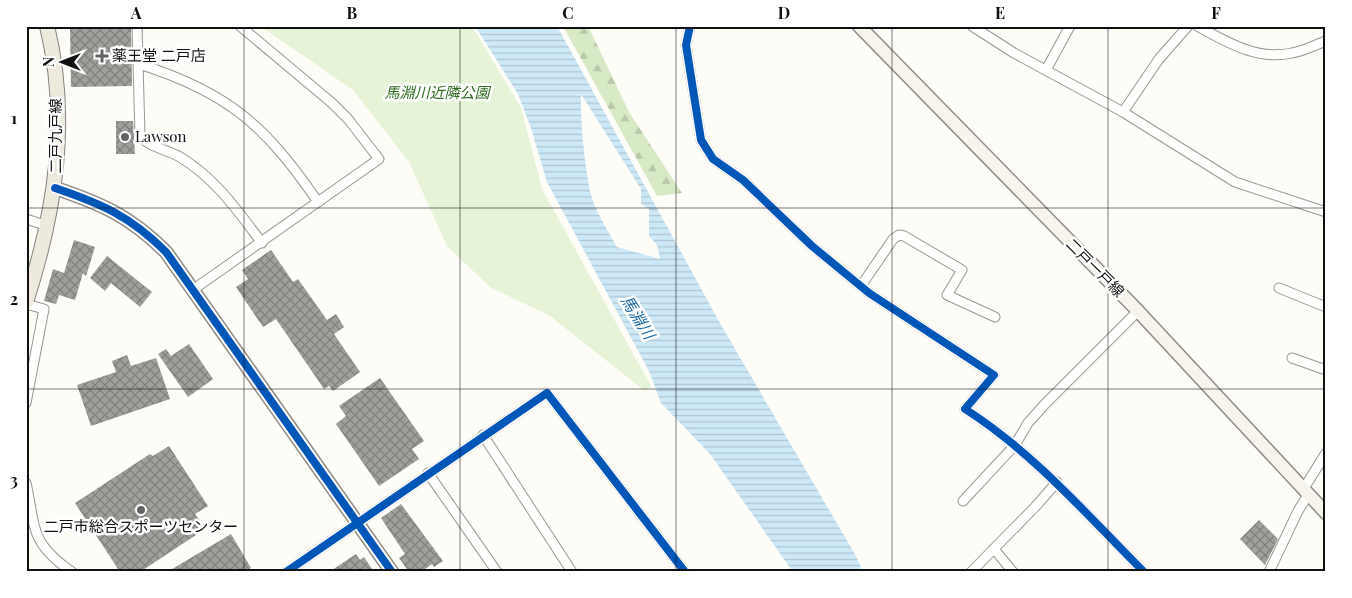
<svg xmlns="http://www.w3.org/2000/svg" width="1352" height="598" viewBox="0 0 1352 598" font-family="'Playfair Display','Noto Sans JP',serif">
	<defs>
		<pattern id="forest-firs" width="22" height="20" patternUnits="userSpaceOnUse" patternTransform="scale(1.25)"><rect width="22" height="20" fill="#d8eac5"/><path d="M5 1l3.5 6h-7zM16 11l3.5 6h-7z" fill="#b8c8a8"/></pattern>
		<pattern id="water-rules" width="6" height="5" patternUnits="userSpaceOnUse" patternTransform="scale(1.25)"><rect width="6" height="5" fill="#cde8f7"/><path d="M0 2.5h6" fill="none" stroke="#afc6d3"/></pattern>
		<pattern id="building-cross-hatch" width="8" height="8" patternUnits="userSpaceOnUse" patternTransform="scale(1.25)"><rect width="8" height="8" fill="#a19f9c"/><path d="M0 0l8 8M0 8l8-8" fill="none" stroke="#82807e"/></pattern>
	</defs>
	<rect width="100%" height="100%" fill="#fdfcf7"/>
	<polygon fill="#e7f3d7" points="260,26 472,26 521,108 542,189 651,386 645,391 550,316 490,287 447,246 409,162 353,90"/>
	<polygon fill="url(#forest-firs)" points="563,26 588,26 629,112 682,193 657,196"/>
	<path fill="url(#water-rules)" fill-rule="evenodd" d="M475,26H557L721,325L856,556L863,572H793L710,454L661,403L649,371L547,182L531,128L518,94ZM581,94L641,189V204L649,209V236L657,245L660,259L617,247C608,231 596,212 591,195C585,170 580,119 581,94Z"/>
	<g fill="url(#building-cross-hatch)">
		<polygon points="70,26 131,26 132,86 71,87"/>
		<polygon points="116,121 133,121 135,154 116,154"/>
		<polygon points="74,240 95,247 86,276 83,273 75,300 59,295 56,304 44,301 53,269 64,273"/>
		<polygon points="271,250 293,282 298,279 327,320 336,314 344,327 334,334 360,372 333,391 329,386 324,389 276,319 263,327 236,287 248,279 242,270"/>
		<polygon points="107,256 152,292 140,307 111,283 105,291 90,278"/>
		<polygon points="189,344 213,379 188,397 158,354 166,349 171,356"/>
		<polygon points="127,355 131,366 156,358 170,399 91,426 77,385 116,372 112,361"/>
		<polygon points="380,378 424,441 412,449 419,459 379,486 336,424 346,416 339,406"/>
		<polygon points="169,446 208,506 195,514 201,522 197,525 202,531 140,572 120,572 75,503 150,454 153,456"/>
		<polygon points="401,504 443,561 434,567 432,564 421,572 409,572 399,558 405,554 381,518"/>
		<polygon points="1259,520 1278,539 1265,565 1240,539"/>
		<polygon points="231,534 251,568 244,572 167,572"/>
		<polygon points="356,554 360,560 364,557 374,572 329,572"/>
	</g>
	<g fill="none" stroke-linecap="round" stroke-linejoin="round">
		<defs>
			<g id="street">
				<path d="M137,26L140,135C146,146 168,150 180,157C216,179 237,210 262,243"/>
				<path d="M690,26L686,45L701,140L713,159L743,180L812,246L869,293L994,375L965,409C1034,453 1087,515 1144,572"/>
				<polyline points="972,26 1014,53 1123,112 1235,182 1326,212"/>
				<path d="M1197,26C1227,42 1257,61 1292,53C1304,51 1315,45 1326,41"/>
				<path d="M139,64C228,92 266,126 318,202"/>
				<polyline points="1046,70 1070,26"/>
				<polyline points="1123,112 1159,59 1188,26"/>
				<polyline points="26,219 48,226"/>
				<polyline points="861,286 893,239 899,235 904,236 962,270 947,295 995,317"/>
				<polyline points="1279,288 1326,307"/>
				<polyline points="194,289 379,159 348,119 332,103 240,26"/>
				<polyline points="26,304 44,309 26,403"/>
				<polyline points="1292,358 1326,370"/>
				<polyline points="483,435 572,572"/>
				<polyline points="428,473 497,572"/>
				<path d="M26,483C36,528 29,542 72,572"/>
				<polyline points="1303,490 1326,453"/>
				<polyline points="963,501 1015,445 1028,423 1045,404 1138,311"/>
				<polyline points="994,549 1013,572"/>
				<polyline points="286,572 547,393 685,572"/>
				<polyline points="971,572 1035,507 1057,482"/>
				<polyline points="1269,572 1298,511 1308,495"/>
			</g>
			<g id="secondary">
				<polyline points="859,26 1138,311 1326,513"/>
				<path d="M55,188C102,204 130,216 166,252L392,572"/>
			</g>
			<path id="primary" d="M26,302C55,213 70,120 47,26"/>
		</defs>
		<use href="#street" stroke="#979795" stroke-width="11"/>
		<use href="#secondary" stroke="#8e8d8b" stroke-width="15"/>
		<use href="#primary" stroke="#858482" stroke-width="16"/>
		<use href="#street" stroke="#fffffe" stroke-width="9"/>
		<use href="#secondary" stroke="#f6f4eb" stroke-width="12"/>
		<use href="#primary" stroke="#ede9dc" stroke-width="14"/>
		<defs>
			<g id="cycleway">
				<path d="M690,26L686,45L701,140L713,159L743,180L812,246L869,293L994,375L965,409C1034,453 1087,515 1144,572"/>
				<path d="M55,188C102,204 130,216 166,252L392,572"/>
				<polyline points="286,572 547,393 685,572"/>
			</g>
		</defs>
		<use href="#cycleway" stroke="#fff" stroke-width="11"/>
		<use href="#cycleway" stroke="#0057b8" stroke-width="8"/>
	</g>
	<path fill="none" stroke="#111" stroke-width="1" stroke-opacity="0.55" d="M244,26V572M460,26V572M676,26V572M892,26V572M1108,26V572M26,208H1326M26,389H1326"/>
	<g fill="#646362" stroke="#fff" stroke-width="2">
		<path d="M99.5 48.5h5v5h5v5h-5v5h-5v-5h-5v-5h5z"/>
		<circle cx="125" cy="137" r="5"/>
		<circle cx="141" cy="510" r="5"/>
	</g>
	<g text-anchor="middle" stroke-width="5" stroke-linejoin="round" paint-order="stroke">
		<g font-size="15" fill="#111" stroke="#fff" text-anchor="start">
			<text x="112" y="61">薬王堂 二戸店</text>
			<text x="135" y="142">Lawson</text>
			<text x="141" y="532" text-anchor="middle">二戸市総合スポーツセンター</text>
		</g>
		<g font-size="15" font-style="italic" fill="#2f6b1f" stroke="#fff">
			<text x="437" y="98">馬淵川近隣公園</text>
		</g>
		<g font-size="15" fill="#111" stroke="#fff">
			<text transform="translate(56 136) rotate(-90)" y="5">二戸九戸線</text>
			<text transform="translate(1095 268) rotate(45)" y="5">二戸一戸線</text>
		</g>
		<g font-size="16" font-style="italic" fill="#1768a6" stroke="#fff">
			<text transform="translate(638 317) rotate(58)" y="6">馬淵川</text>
		</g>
	</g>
	<rect width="1352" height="598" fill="none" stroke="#ffffff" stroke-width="55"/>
	<g transform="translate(62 62) rotate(270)" stroke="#ffffff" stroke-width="4" paint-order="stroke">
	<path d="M0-4L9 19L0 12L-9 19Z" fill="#111111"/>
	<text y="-8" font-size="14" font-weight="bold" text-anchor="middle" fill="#111111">N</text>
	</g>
	<rect x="28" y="28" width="1296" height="542" fill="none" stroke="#111" stroke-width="2"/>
	<g font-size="16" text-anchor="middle" font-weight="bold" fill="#111">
		<text x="136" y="19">A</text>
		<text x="352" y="19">B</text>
		<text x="568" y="19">C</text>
		<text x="784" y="19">D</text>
		<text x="1000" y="19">E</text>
		<text x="1216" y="19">F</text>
		<text x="14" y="124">1</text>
		<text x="14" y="305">2</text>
		<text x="14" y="486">3</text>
	</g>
</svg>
